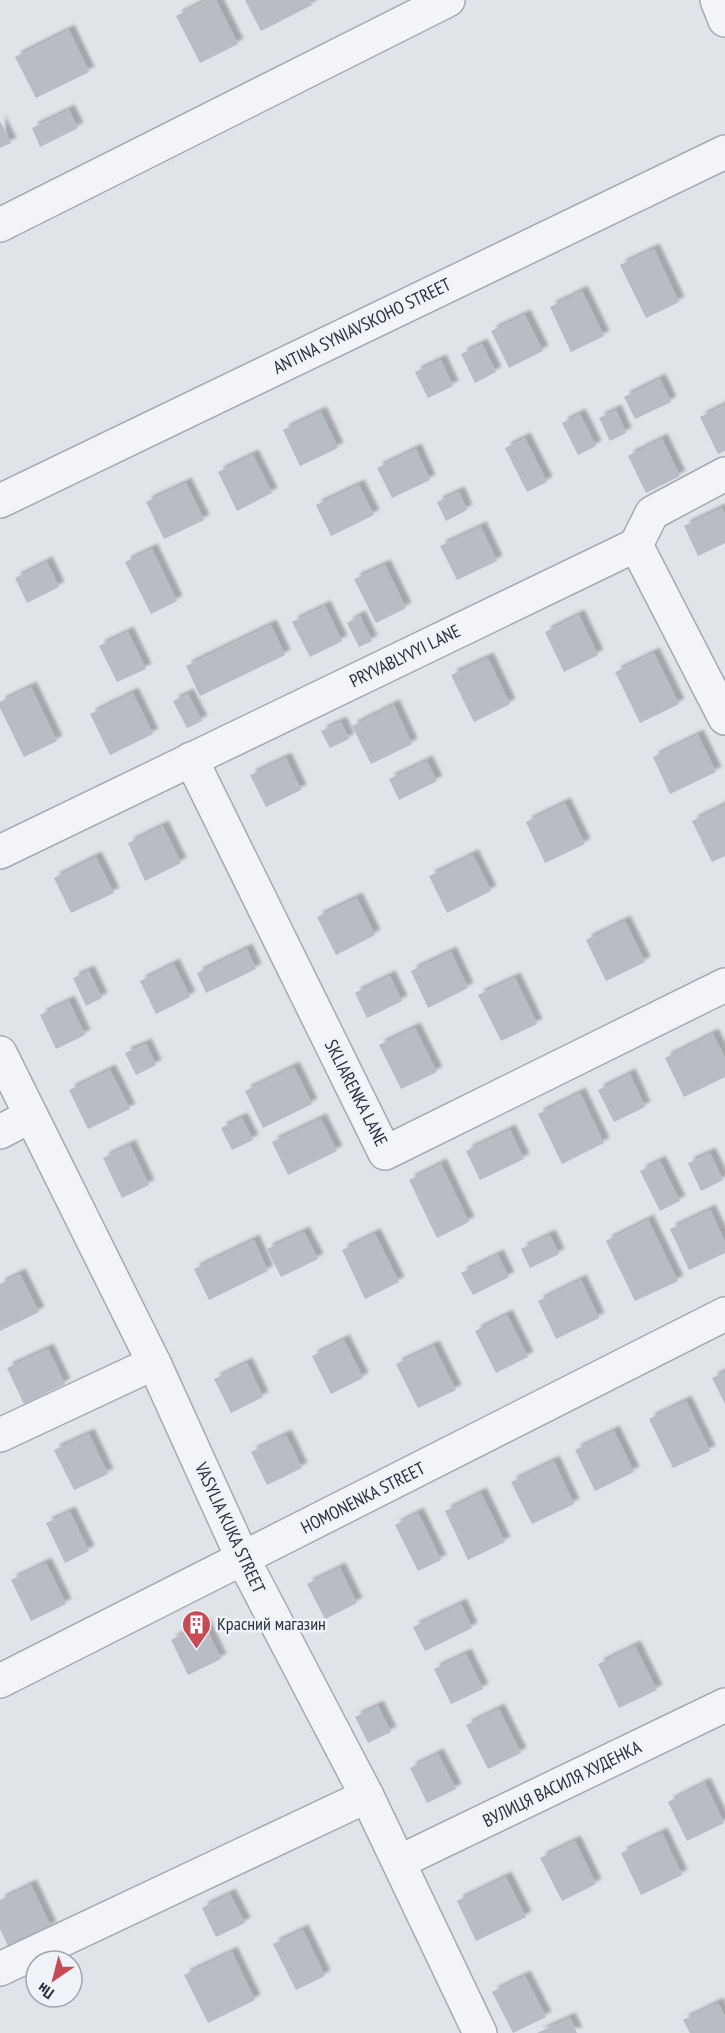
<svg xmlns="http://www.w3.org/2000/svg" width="725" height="2033" viewBox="0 0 725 2033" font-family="'PT Sans Narrow',sans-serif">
	<defs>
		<filter id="shadow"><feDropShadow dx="5.5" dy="-5.5" stdDeviation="1.5" flood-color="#0004"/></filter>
	</defs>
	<rect width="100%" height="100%" fill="#e0e3e8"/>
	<g fill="#b7bcc5" filter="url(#shadow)">
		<polygon points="207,0 216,0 238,44 200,63 176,16"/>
		<polygon points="245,0 310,0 312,5 261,31"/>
		<polygon points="69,30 89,72 36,98 15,57"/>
		<polygon points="69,110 78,128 40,147 32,128"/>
		<polygon points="0,121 11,143 0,148"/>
		<polygon points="654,249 679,302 646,318 620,265"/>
		<polygon points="582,291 604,336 571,352 550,307"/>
		<polygon points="525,315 543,351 509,368 491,331"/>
		<polygon points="482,344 496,372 475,383 461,354"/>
		<polygon points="441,360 453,386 428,398 415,372"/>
		<polygon points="660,379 671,402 635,419 624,397"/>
		<polygon points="725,405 725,451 718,454 700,417"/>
		<polygon points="616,410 626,433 610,441 599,418"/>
		<polygon points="321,412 338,448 300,466 283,430"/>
		<polygon points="580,414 596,446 578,455 562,423"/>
		<polygon points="525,438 547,482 527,492 505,448"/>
		<polygon points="662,439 680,476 646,493 628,456"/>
		<polygon points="416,449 430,480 392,498 377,468"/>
		<polygon points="253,455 272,493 237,511 218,472"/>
		<polygon points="186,483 204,520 164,539 146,502"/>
		<polygon points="359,485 374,515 331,536 316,505"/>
		<polygon points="459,492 467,510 446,521 437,502"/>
		<polygon points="722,508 725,514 725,543 698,556 684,526"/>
		<polygon points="481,527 497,561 457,580 440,546"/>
		<polygon points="152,549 177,601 151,614 125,562"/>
		<polygon points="47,562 59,587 27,603 15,578"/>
		<polygon points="385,565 406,608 376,623 354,579"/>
		<polygon points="325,606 342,641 310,657 292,622"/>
		<polygon points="579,615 598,655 564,672 545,632"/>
		<polygon points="360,616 372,641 359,647 347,623"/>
		<polygon points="271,625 285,655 200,696 186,666"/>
		<polygon points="128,632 146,669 117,682 99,646"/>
		<polygon points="654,653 679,704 640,723 615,672"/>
		<polygon points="488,658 510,704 474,722 451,675"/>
		<polygon points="31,687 57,741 24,757 0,708 0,702"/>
		<polygon points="133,693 153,734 110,755 90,714"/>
		<polygon points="188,694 202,721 187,728 173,701"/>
		<polygon points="394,705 412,744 371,764 352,726"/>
		<polygon points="341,722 349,739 330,748 321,731"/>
		<polygon points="698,735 716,772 670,794 653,757"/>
		<polygon points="286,758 301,790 266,807 250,775"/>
		<polygon points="427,761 437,781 399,800 389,779"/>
		<polygon points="565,803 585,844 545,863 526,822"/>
		<polygon points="725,805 725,856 712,862 692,821"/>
		<polygon points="163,826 181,863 145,881 128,843"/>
		<polygon points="473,855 491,891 447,913 429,876"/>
		<polygon points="96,857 114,893 71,913 54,878"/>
		<polygon points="357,898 375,935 336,955 317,917"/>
		<polygon points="625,921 645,962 606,981 586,940"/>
		<polygon points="247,949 256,969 206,993 197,973"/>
		<polygon points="451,952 468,988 428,1008 411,971"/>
		<polygon points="174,964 190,997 156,1014 140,981"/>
		<polygon points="89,971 102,998 86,1006 73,978"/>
		<polygon points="390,976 402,1001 367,1018 355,993"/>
		<polygon points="515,978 537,1024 501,1041 478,995"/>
		<polygon points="69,1001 85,1035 56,1049 40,1015"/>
		<polygon points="415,1028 437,1072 401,1089 379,1045"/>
		<polygon points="713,1034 725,1058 725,1077 684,1097 665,1058"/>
		<polygon points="146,1044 156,1065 136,1075 125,1053"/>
		<polygon points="294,1067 312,1104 263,1128 245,1091"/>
		<polygon points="110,1070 130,1109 88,1129 69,1090"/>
		<polygon points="630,1074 645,1107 614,1122 598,1090"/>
		<polygon points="580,1093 604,1143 562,1164 538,1114"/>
		<polygon points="242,1118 253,1140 232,1150 221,1128"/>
		<polygon points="321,1119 337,1151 288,1175 272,1142"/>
		<polygon points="510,1130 524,1159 480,1180 466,1151"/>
		<polygon points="130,1145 149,1185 122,1198 103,1158"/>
		<polygon points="710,1153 723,1180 701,1191 688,1163"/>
		<polygon points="660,1161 680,1201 660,1211 640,1171"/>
		<polygon points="441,1164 469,1222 437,1238 409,1180"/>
		<polygon points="710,1210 725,1242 725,1253 689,1270 670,1229"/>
		<polygon points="648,1220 678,1281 635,1301 606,1241"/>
		<polygon points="304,1232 318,1259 281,1277 267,1249"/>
		<polygon points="375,1234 399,1282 365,1299 342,1250"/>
		<polygon points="550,1235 559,1254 530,1268 521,1249"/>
		<polygon points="254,1240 268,1271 209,1300 194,1269"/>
		<polygon points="498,1255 509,1277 473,1295 461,1273"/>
		<polygon points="20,1274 39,1312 0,1331 0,1284"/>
		<polygon points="581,1280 599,1318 556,1339 538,1301"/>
		<polygon points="507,1315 528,1357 496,1373 475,1331"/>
		<polygon points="344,1340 363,1378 331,1394 312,1356"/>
		<polygon points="434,1346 456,1390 418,1408 396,1364"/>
		<polygon points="48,1349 65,1384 24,1404 7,1368"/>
		<polygon points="247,1363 263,1397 231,1413 214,1379"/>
		<polygon points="725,1372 725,1404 712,1378"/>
		<polygon points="686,1401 710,1451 673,1468 649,1419"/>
		<polygon points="614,1431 634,1472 595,1491 575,1450"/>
		<polygon points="89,1434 108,1474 74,1490 54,1450"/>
		<polygon points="286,1435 302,1468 267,1485 251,1452"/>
		<polygon points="554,1461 574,1504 532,1524 511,1482"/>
		<polygon points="481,1493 505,1542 468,1560 445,1511"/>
		<polygon points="70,1512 89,1551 65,1563 46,1523"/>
		<polygon points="418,1513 441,1560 418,1571 395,1525"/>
		<polygon points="46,1563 66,1604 31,1621 11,1580"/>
		<polygon points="340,1568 357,1603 325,1619 307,1584"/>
		<polygon points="461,1604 472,1628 425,1651 413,1627"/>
		<polygon points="204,1623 221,1659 188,1675 171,1640"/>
		<polygon points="635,1646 657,1690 619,1708 598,1664"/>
		<polygon points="466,1654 483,1689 451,1704 434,1669"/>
		<polygon points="378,1706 391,1732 368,1743 355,1717"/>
		<polygon points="499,1709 521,1753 488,1769 466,1725"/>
		<polygon points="438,1754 456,1789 427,1803 410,1768"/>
		<polygon points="705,1783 724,1823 687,1841 668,1802"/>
		<polygon points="662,1833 682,1875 641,1895 621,1853"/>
		<polygon points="575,1841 596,1884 562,1901 540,1858"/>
		<polygon points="506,1877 526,1917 476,1941 457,1901"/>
		<polygon points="31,1885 51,1927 9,1948 0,1929 0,1900"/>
		<polygon points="230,1894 245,1923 216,1937 202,1908"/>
		<polygon points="303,1930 325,1976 296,1990 273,1944"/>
		<polygon points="232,1952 255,2000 208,2023 184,1975"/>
		<polygon points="525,1976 546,2017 513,2033 492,1992"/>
		<polygon points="718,2003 725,2017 725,2033 690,2033 683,2020"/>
		<polygon points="570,2018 577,2033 537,2033"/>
	</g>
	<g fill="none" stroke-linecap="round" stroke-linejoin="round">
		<defs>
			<g id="minor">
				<polyline points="717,0 725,20"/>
				<polyline points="0,225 448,0"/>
				<polyline points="0,501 725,152"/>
				<polyline points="636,545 725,718"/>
				<polyline points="636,545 652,513 725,474"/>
				<polyline points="191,759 385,1153 725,985"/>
				<polyline points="0,852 636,545"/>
				<polyline points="0,1053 154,1363 243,1559 367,1796 480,2033"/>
				<polyline points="0,1132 30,1116"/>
				<polyline points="0,1435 154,1363"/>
				<polyline points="0,1681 725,1314"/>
				<polyline points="399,1862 725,1705"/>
				<polyline points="0,1969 367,1796"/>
			</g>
		</defs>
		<use href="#minor" stroke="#a5aab2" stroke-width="36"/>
		<use href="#minor" stroke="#f3f4f7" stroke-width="33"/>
	</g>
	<defs>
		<symbol id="building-pin" viewBox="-11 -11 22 30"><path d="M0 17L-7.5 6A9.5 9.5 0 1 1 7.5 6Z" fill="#c84a54" stroke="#eff2f6"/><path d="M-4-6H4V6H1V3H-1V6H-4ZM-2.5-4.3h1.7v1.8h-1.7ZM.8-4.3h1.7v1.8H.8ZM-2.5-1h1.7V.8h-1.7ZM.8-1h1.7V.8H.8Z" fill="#fff"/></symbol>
	</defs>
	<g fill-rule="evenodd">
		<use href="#building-pin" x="180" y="1608" width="33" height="45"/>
	</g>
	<g text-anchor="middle" stroke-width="5" stroke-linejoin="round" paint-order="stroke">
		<g font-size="18" fill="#29303f" stroke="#eff2f6">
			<text transform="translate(362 326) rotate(-26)" y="6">ANTINA SYNIAVSKOHO STREET</text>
			<text transform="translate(405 656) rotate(-26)" y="6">PRYVABLYVYI LANE</text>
			<text transform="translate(356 1093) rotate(63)" y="6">SKLIARENKA LANE</text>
			<text transform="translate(363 1498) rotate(-27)" y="6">HOMONENKA STREET</text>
			<text transform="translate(230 1528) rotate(65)" y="6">VASYLIA KUKA STREET</text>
			<text transform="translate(562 1784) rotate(-26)" y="6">ВУЛИЦЯ ВАСИЛЯ ХУДЕНКА</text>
		</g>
		<g font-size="18" fill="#29303f" stroke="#eff2f6" text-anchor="start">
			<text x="217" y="1630">Красний магазин</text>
		</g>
	</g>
	<g transform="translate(54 1979) rotate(215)"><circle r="28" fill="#eff2f6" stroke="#a0a4ad" stroke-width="1.5"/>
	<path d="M0-4.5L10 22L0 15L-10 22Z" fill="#c84a54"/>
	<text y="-9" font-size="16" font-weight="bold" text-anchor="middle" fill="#29303f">Пн</text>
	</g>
</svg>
